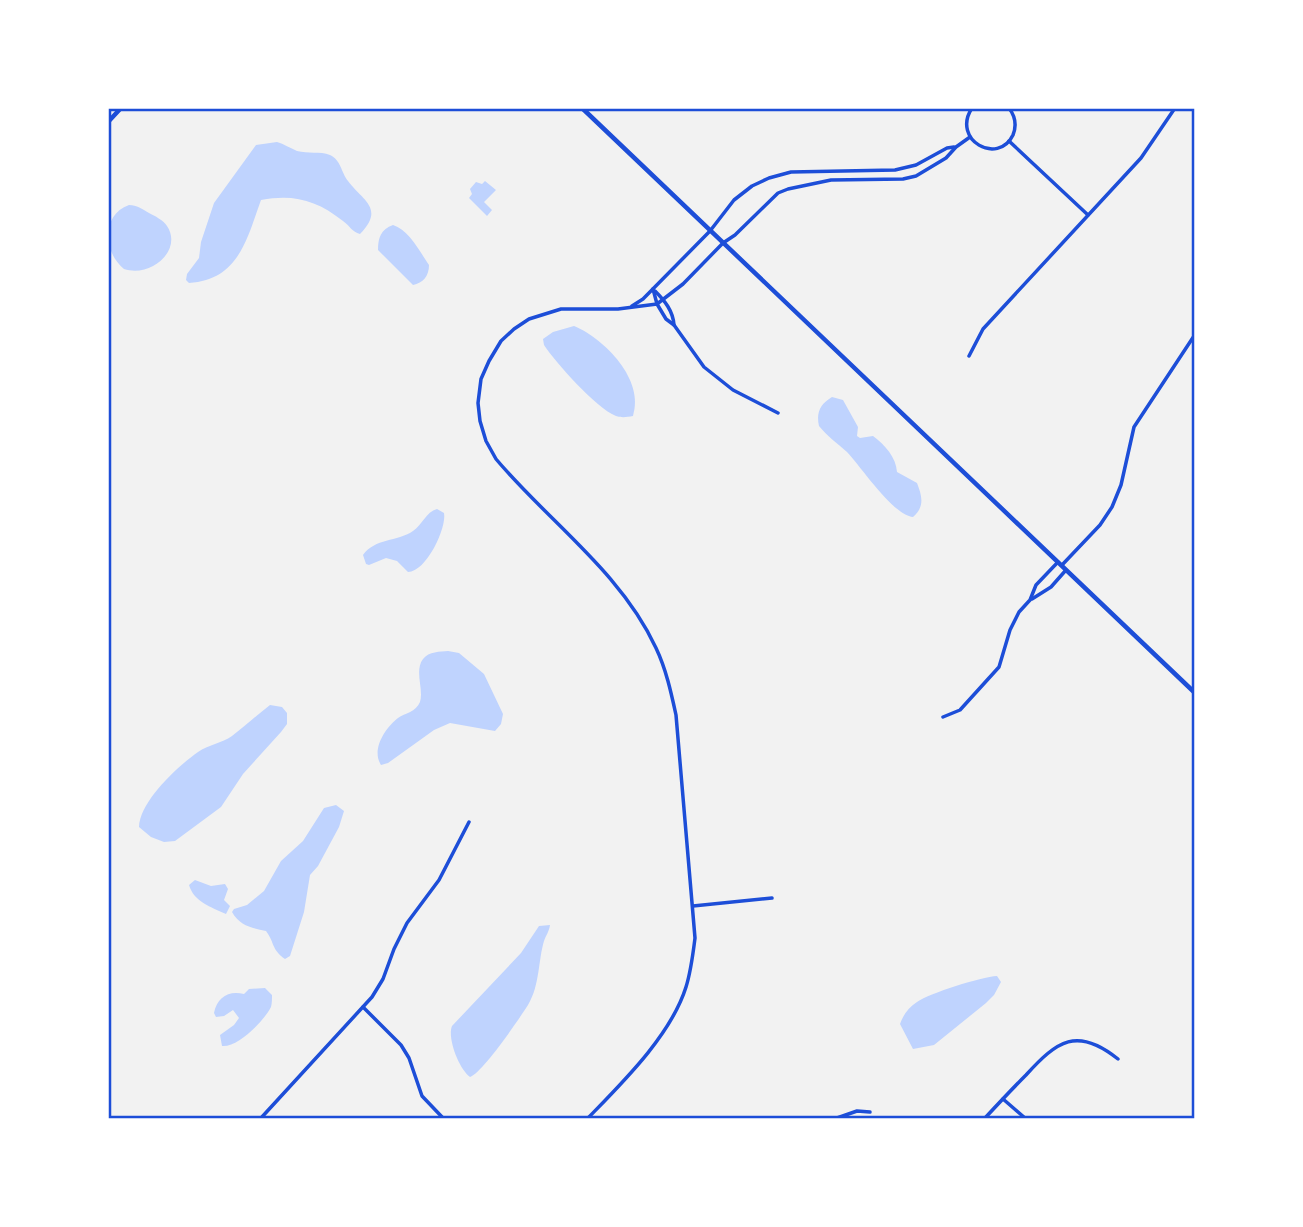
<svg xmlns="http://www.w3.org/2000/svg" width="1303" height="1227" viewBox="0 0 1303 1227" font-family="'Asap Condensed',sans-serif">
	<rect width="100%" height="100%" fill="#f2f2f2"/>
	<g fill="#bfd3fe">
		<path d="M277,142C284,144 290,148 297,151C308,154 320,151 330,155C341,160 341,172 348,181C363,201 385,208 360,234C352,232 350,226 343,221C316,200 294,194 261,200C247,238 239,280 189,283L186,280L187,274L199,258L201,242L214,203L256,145Z"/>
		<polygon points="485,181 496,190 484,202 492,210 487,216 469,198 472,194 470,189 476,182 482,184"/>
		<path d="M129,205C137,205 142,209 149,213C155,216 163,220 167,226C183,250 151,278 124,269C103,252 101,215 129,205Z"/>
		<path d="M393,225C409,230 420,252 429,265C429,276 423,283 413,285L378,250C378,238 381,229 393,225Z"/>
		<path d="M574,326C605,339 645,380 633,416C627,417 622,418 616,416C596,408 556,363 544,345L543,339L553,332Z"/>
		<path d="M832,397L843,400L858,427L857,436L860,438L873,436C885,445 896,457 897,472L917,483C922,496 925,507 913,517C893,515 862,468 847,452C837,443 827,436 819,426C816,413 820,404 832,397Z"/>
		<path d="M437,509L444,513C447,528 426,572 408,572L397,561L386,558L369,565L366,564L363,555C375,538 397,542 413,531C422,525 426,512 437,509Z"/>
		<path d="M448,651L459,653L484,674L503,714L501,724L495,731L450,723L434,730L388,763L381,765C371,750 385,728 398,718C405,713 416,712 420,702C424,689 414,671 423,659C429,651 440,652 448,651Z"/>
		<path d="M270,705L282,707L287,713V724L281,732L243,774L221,807L175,841L164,842L151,837L139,827C140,801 177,767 198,752C208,745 222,743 232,736C245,726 257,715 270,705Z"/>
		<path d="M336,805L344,811L339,827L318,866L310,875L304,912L290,956L285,959C271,949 275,943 266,931C252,928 240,926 232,912L234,909L247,905L264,891L281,861L303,841L324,808Z"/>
		<path d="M195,880L211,886L225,884L228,889L224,900L230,906L226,914C211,907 194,902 189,885Z"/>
		<path d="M550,925C549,932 546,935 544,941C538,961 540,985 528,1005C519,1019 483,1072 470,1077C459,1069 447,1038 452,1026L521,953L539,926Z"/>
		<path d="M997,976L1001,982L994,995L986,1003L934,1045L913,1049L900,1024C903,1015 909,1007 917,1002C930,993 981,977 997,976Z"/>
		<path d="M265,988L272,995C272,999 272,1003 271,1007C264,1021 237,1048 222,1046L220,1035L234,1025L239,1018L233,1010L224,1016L216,1017L214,1013C217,997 229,990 244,994L249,989Z"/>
	</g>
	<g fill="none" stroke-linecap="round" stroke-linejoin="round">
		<g stroke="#1d4ed8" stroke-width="3.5">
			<path d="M972,108C951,140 998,166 1013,135C1017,125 1015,116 1009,108"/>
			<polyline points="1009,141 1088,215"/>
			<polyline points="653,289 657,304 666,319 674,325 704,367 733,390 778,413"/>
			<path d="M655,291C665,301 673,311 674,325"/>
			<polyline points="632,306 643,299 710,231 734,200 752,186 769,178 791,172 895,170 916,165 947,148 954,147"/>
			<polyline points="969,356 983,329 1141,158 1175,108"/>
			<polyline points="1062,565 1100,525 1112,507 1121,485 1134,427 1194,336"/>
			<polyline points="1032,599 1051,587 1066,570"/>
			<polyline points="943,717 960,710 999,667 1010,630 1019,612 1030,600 1036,585 1058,562"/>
			<polyline points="693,906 772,898"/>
			<polyline points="363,1007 401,1045 409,1058 422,1096 443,1118"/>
			<polyline points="1003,1099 1025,1118"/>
			<polyline points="261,1118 372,997 383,979 394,949 407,923 439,880 469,822"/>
			<path d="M588,1118C623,1082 671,1035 686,987C691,971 693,954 695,938L676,715C671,692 666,669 656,648C621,572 548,521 496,459L486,441L480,421L478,403L481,379L489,361L501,341L514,329L529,319L561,309H618L657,304L683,284L723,243L735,235L778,193L788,189L831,180L903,179L916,176L946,158L956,147L970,137"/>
			<polyline points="837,1118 857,1111 870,1112"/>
			<path d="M985,1118C998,1104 1012,1089 1026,1075C1057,1041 1077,1026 1118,1059"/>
		</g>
		<g stroke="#1d4ed8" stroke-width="4.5">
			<polyline points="582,108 1194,692"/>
			<polyline points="108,122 121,108"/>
		</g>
	</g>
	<rect width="1303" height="1227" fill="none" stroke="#ffffff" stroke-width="220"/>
	<rect x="110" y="110" width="1083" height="1007" fill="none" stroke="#1d4ed8" stroke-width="2.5"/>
</svg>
